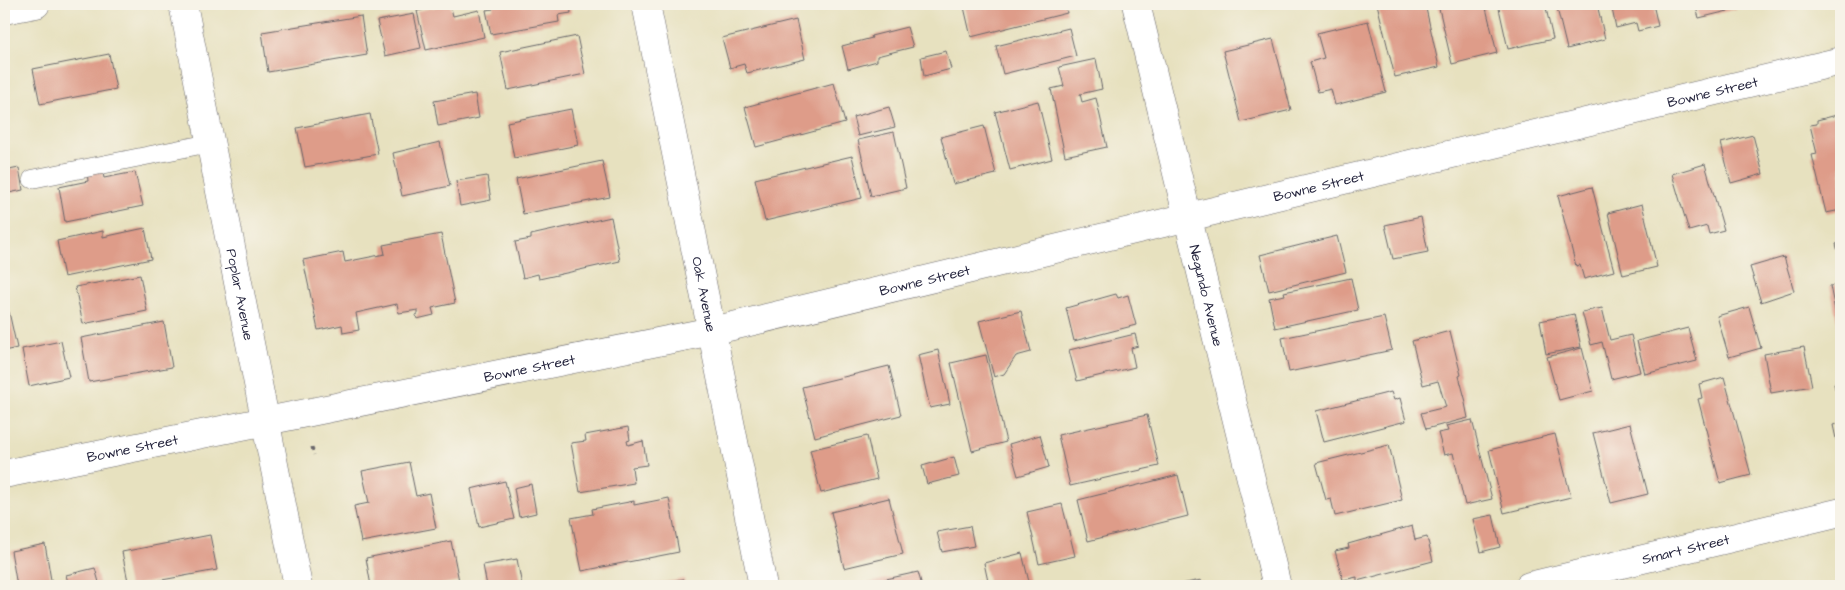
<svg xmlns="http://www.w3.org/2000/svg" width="1845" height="590" viewBox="0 0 1845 590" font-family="'Architects Daughter',sans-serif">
	<rect width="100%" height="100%" fill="#f7f3e8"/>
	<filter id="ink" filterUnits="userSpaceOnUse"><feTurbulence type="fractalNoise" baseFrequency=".02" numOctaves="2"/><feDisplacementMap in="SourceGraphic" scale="10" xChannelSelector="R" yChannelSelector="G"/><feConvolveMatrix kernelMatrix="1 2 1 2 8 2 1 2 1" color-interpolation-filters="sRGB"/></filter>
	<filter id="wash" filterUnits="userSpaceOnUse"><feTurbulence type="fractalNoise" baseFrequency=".0096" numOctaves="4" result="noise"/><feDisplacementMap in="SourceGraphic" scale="20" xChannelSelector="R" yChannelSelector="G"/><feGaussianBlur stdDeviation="1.12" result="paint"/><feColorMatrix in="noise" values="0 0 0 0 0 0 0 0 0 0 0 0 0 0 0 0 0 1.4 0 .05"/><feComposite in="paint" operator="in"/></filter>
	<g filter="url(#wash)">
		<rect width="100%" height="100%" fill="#e7e1bf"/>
		<g id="blocks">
			<g fill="#de9c89">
				<polygon points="450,4 453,16 479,10 484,37 426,50 417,11"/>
				<polygon points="493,4 570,4 571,13 558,15 559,22 491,34 486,10 493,9"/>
				<polygon points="976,4 1065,4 1067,13 971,37 964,7"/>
				<polygon points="1377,4 1425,4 1439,67 1395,77"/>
				<polygon points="1438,4 1485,4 1497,53 1452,64"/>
				<polygon points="1498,4 1545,4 1553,39 1508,49"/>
				<polygon points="1556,4 1597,4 1605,39 1567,49"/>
				<polygon points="1611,4 1653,4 1658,26 1638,31 1636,23 1616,28"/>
				<polygon points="1695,4 1735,4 1736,9 1699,18"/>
				<polygon points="414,14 421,48 385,56 377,21"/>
				<polygon points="361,16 367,55 268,72 262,32"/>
				<polygon points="796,20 805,59 747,73 744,64 730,68 722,38"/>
				<polygon points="1368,21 1386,92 1335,105 1331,89 1318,92 1310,62 1324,58 1317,33"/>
				<polygon points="907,27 913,47 877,56 877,61 848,69 842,46 872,38 871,36"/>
				<polygon points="1069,28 1076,56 1003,74 996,46"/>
				<polygon points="577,36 585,74 508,90 500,52"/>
				<polygon points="1273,39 1291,110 1241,122 1223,51"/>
				<polygon points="946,51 951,69 924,76 921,57"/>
				<polygon points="109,54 116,89 40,104 33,69"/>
				<polygon points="1096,59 1102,89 1080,94 1082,102 1096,98 1107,147 1065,156 1051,89 1064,86 1059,67"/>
				<polygon points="834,83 845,123 756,147 745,107"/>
				<polygon points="475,94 479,118 438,126 434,101"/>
				<polygon points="1038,101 1052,159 1010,170 995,112"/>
				<polygon points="889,107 895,127 858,136 853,117"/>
				<polygon points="571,109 578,145 514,158 507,122"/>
				<polygon points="370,114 378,154 305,167 297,128"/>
				<polygon points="1841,114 1841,210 1826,213 1812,155 1817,154 1810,125 1817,124 1817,120"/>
				<polygon points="984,126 996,174 953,184 941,137"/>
				<polygon points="894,132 906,188 871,196 858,140"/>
				<polygon points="1753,135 1763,174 1731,183 1721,143"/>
				<polygon points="440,142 450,186 402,196 393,153"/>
				<polygon points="852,156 862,198 765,221 755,179"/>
				<polygon points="602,161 610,197 523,214 516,179"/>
				<polygon points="1705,164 1724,230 1709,234 1707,226 1689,231 1672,174"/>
				<polygon points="19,168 23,190 4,194 4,171"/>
				<polygon points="102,169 104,178 135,172 143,206 65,222 59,187 88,181 87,171"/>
				<polygon points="487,176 491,200 460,206 456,181"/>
				<polygon points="1592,187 1614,271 1584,279 1580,265 1576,266 1558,196"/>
				<polygon points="1642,204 1657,267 1623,275 1608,213"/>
				<polygon points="611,217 620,261 539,279 538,274 523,278 515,242 531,239 531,235"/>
				<polygon points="1421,217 1428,252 1393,259 1385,225"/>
				<polygon points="145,228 151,259 64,277 57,241 103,231 103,237"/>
				<polygon points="441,234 455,303 432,308 434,315 417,319 416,315 418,314 418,310 399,313 397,304 356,313 359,330 343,333 342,325 318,330 303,260 343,252 345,262 385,254 383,245"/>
				<polygon points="1337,236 1346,272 1269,291 1260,255"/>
				<polygon points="1841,243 1841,264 1836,244"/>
				<polygon points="1784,257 1794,291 1761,302 1750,267"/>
				<polygon points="140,275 147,311 83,324 75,287"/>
				<polygon points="1351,278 1358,310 1275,328 1269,298 1285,295 1284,292"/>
				<polygon points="1841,284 1841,325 1838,325 1830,286"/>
				<polygon points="1116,294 1118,298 1128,295 1136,325 1074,341 1066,308"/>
				<polygon points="1749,307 1761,348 1729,357 1717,316"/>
				<polygon points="1602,308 1610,340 1631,335 1640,372 1611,379 1602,342 1591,345 1582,312"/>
				<polygon points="1021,311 1031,352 1016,356 1004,374 994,377 979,321"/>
				<polygon points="9,312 17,348 4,351 4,313"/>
				<polygon points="1574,314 1581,347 1546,354 1540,321"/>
				<polygon points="1384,317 1392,350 1289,372 1282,338"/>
				<polygon points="164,322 172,367 89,382 81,338"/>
				<polygon points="1688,328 1697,361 1645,374 1637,341"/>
				<polygon points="1450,331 1461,375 1459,376 1466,402 1465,403 1468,418 1426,429 1421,413 1446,407 1438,381 1423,385 1412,341"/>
				<polygon points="1135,334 1138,346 1131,348 1135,367 1077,381 1069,350"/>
				<polygon points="61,341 69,377 29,386 22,349"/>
				<polygon points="1804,347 1812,386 1771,393 1764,354"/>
				<polygon points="1582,348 1593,391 1559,400 1547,357"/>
				<polygon points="938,350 950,404 930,408 918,355"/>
				<polygon points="986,355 1006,442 972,451 951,363"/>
				<polygon points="889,366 901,415 815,437 802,387"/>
				<polygon points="1724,377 1751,475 1720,483 1698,399 1702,398 1699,384"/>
				<polygon points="1841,382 1841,413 1834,384"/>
				<polygon points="1391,392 1394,400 1400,398 1406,421 1324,442 1316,411"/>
				<polygon points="1147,415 1159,466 1070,486 1058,435"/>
				<polygon points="1472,420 1492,499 1465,505 1453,453 1444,455 1438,433 1448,431 1446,426"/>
				<polygon points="1841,423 1841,457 1840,457 1833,425"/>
				<polygon points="1630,424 1648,494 1611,503 1593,433"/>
				<polygon points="628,427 630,440 627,441 628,445 643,441 647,465 632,467 634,483 580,492 571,443 586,441 585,435"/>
				<polygon points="1555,434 1571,497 1504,513 1489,450"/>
				<polygon points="1040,435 1049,467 1018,476 1009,444"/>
				<polygon points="867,436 877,479 821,493 810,450"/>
				<polygon points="1389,445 1402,500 1335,516 1331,499 1326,500 1316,463"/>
				<polygon points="954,457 959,476 927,484 922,466"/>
				<polygon points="409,462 416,496 429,493 436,528 361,542 354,506 369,503 362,471"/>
				<polygon points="1178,475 1188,516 1088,541 1078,500"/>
				<polygon points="505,481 514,519 479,527 471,489"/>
				<polygon points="531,484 536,513 519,517 514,488"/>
				<polygon points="669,498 679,552 582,571 571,518 593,514 592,509 634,501 634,505"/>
				<polygon points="889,498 903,554 844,568 831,512"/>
				<polygon points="1062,504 1075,556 1039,564 1027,512"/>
				<polygon points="1493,515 1500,547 1481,552 1473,519"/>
				<polygon points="970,526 974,546 942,552 937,532"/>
				<polygon points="1412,526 1415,540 1427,537 1433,561 1357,581 1357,577 1343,580 1335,551 1349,548 1348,544"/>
				<polygon points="210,535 217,570 129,586 122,552"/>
				<polygon points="451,541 459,581 434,586 371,586 366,558"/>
				<polygon points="45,544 52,586 17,586 11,551"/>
				<polygon points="1022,553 1030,586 989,586 984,563"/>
				<polygon points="517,559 522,586 487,586 483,565"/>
				<polygon points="95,568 100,586 69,586 66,575"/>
				<polygon points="918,572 922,586 859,586 859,585"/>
				<polygon points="684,579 685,586 648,586 648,585"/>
				<polygon points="979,580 980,586 955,586"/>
				<polygon points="1201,580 1202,586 1176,586 1176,585"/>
			</g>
		</g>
	</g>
	<g filter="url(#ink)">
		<use href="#blocks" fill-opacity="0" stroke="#676569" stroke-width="1"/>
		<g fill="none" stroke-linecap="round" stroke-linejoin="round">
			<defs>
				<polyline id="lane" points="32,179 210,143"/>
				<g id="street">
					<path id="s1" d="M183,4L298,586"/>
					<path id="s2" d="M646,4L763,586"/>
					<path id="s3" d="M1136,4L1277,586"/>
					<polyline points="4,10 36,4"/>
					<path id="s4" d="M4,474L712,331L1841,61"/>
					<path id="s5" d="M1529,586L1841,512"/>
				</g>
			</defs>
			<use href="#lane" stroke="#676569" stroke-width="19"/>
			<use href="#street" stroke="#676569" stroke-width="29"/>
			<polyline stroke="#676569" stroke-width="3" stroke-dasharray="4 4" stroke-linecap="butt" points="312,447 314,455"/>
			<use href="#lane" stroke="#fff" stroke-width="18"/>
			<use href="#street" stroke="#fff" stroke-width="28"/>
		</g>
	</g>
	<g text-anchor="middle" stroke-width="4" stroke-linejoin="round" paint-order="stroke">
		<g font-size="14" fill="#22223b" stroke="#f7f3e8">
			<text dy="5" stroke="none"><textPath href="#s4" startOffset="1751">Bowne Street</textPath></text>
			<text dy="5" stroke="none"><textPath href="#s4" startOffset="1346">Bowne Street</textPath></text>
			<text dy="5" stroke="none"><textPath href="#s4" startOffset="941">Bowne Street</textPath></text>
			<text dy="5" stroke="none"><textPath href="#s1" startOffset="296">Poplar Avenue</textPath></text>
			<text dy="5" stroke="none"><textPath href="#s2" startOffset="296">Oak Avenue</textPath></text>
			<text dy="5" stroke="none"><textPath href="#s3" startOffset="300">Negundo Avenue</textPath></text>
			<text dy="5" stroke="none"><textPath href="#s4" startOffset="536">Bowne Street</textPath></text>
			<text dy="5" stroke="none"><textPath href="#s4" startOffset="131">Bowne Street</textPath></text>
			<text dy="5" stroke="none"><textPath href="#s5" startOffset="161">Smart Street</textPath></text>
		</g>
	</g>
	<rect width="1845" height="590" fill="none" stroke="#f7f3e8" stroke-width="20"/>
</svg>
